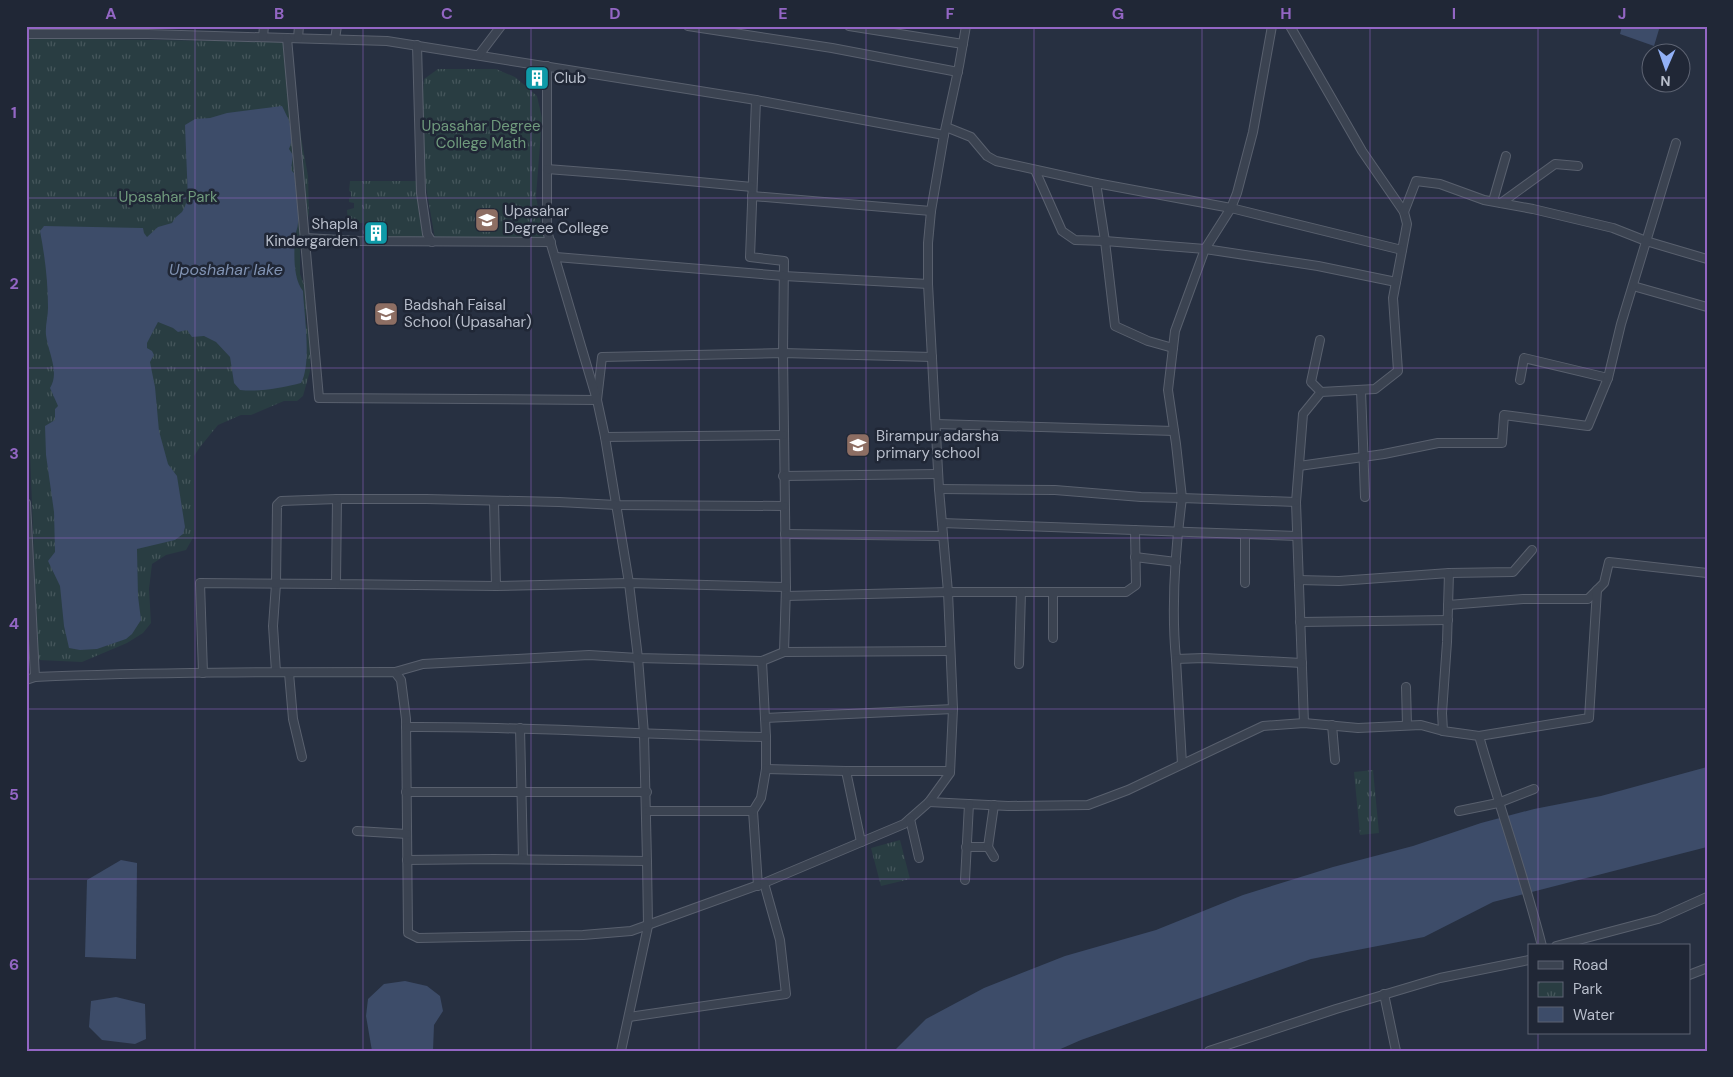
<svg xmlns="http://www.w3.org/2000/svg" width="1733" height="1077" viewBox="0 0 1733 1077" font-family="'DM Sans',sans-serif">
	<defs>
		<pattern id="park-tufts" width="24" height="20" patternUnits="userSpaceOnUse" patternTransform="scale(1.25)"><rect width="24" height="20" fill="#293d42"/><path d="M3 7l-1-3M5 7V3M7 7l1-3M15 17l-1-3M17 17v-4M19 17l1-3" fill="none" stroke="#46575c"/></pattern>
	</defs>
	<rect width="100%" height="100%" fill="#273041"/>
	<g fill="url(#park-tufts)">
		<polygon points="26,38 289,42 301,137 308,176 309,213 300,250 300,274 306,290 306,323 310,336 310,371 303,396 297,401 284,401 251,415 241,415 218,425 200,447 194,456 194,536 186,550 166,555 152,564 149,589 151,623 143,633 127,643 82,662 38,660 26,347"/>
		<polygon points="438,69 496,69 515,77 537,96 542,118 536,197 544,238 435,239 422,164 423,92 424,79"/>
		<polygon points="350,181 417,181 425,238 362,240 363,223 348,223 347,210 354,208 354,203 349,202 349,198 351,198 351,192 349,191"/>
		<polygon points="1373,770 1379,833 1360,835 1354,772"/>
		<polygon points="900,840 910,879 881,886 871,848"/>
	</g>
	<g fill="#3d4c69">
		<polygon points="1622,26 1660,26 1654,46 1620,34"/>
		<path d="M282,106C290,122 296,133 289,149L293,155L291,170L294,173C298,189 299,206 298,223C298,228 295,233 295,238C294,254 293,279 303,291C304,314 312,364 301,383C281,388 261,392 240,390L234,383L230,357L216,342L204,336L192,337L187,330L178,332L173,328L158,322L147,343V348L152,351L154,355L150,362L155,387L159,431L168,464L177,476L185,527L183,534L175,540L137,549L138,596L141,620L132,634L126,639L97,649L80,650L69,648L64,626L60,586L48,561L55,552L54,512L46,455L45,426L55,420V409L58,406L50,388C60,372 48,352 46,335C45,326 48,317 48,308C48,282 45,257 40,231L44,226L143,228L144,233L147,237L158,227L172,223L176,217L182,212L188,200L185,125L195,119L210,118L227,113Z"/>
		<polygon points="1707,767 1707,847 1493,902 1424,937 1311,959 1081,1040 1056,1051 894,1051 926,1019 984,988 1065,956 1156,930 1243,895 1333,867 1413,846 1481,823 1534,809 1601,796"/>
		<polygon points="121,860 137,863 136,959 85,957 87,880"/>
		<polygon points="405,981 427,986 440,996 443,1011 434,1025 433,1051 372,1051 366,1016 368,999 384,984"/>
		<polygon points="116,997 145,1004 146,1039 135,1044 102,1040 89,1027 91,1001"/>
	</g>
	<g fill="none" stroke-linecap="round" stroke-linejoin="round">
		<defs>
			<g id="minor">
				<polyline points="688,26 832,48 958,72"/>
				<polyline points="849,26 963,44"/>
				<polyline points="1290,26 1362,151 1404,212 1407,224 1393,298 1398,371 1375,389 1321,392 1303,414 1296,502 1304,723"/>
				<polyline points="26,34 148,34 387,41 756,100 944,135"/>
				<polyline points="263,37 264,26"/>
				<polyline points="287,38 319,398 597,400 602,357 783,353 932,357"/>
				<polyline points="298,38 299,26"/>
				<polyline points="335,39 337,26"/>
				<polyline points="417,45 421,193 427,234 432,242"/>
				<polyline points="479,55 501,26"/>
				<polyline points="547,66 547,231 597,400 605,437 629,583 638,658 644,734 647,861"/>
				<polyline points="756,100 750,257 784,261 783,353 786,587 784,652 762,661 766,737 766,769 761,798 753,811 758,886"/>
				<polyline points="946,127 971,137 987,156 996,161 1096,183 1105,241 1115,326 1148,341 1173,348"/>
				<polyline points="547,169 625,175 752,187"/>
				<polyline points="1035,170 1062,231 1075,240 1105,241 1205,249 1318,266 1396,282"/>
				<polyline points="1096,183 1231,208 1402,250"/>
				<polyline points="752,196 931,211"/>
				<polyline points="1493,201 1506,156"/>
				<polyline points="1501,203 1555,164 1578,166"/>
				<polyline points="1404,212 1416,181 1440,184 1484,200 1533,209 1613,228 1646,241 1707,259"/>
				<polyline points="305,238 359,241 551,242"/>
				<polyline points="556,257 784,276 928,284"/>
				<polyline points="1633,286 1707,307"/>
				<polyline points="1320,340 1311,382 1321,392"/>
				<polyline points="1520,380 1524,358 1608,378"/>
				<polyline points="1361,390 1365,497"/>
				<polyline points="936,424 1174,431"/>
				<polyline points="605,437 783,435"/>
				<polyline points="1299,466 1384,454 1438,443 1502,443 1504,415 1588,426 1608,378 1621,324 1676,143"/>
				<polyline points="783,476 938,474"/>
				<polyline points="939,489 1055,490 1141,497 1182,498 1176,444 1168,390 1175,331 1205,249 1231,208 1237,193 1253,132 1272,26"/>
				<polyline points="494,501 496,586 629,583 786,587"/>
				<path d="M1296,502L1182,498C1175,551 1171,606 1176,659L1204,658L1302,663"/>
				<polyline points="26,503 35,677"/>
				<polyline points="942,523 1297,536"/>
				<polyline points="785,534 943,536"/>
				<polyline points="1245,534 1245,583"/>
				<polyline points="1135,557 1176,562"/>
				<polyline points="1449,573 1513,572 1532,550"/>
				<path d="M1299,580L1339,581L1449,573L1447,642L1442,713L1443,731L1479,736C1499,806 1524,875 1542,946"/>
				<polyline points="496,586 336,584 337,499 426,499 559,502 616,505 784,506"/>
				<polyline points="1053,593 1053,638"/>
				<polyline points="786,596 948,592 1126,592 1136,585 1135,530"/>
				<polyline points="1448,605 1523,599 1588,599 1604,583 1609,562 1707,573"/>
				<polyline points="1300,622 1448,620"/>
				<polyline points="784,652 950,651"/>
				<polyline points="1176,659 1182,764"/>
				<polyline points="1019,664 1021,592"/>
				<polyline points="276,672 273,626 276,584 277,505 281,501 337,499"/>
				<polyline points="395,672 423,664 589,655 638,658 762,661"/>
				<polyline points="203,673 200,583 336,584"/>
				<polyline points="289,673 293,719 302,757"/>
				<path d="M26,680L35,677C155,672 275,672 395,672L401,680L406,719L408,933L418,938L583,935L631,931L764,883L904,824L929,802L950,773L953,709L948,592L939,489L928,284V243L931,211L944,135L959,66L966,26"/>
				<polyline points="1406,687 1407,725"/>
				<polyline points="765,718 953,709"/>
				<polyline points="1332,725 1335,760"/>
				<path d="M406,727C526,726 646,735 766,737"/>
				<polyline points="520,728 523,859"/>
				<polyline points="1479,736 1589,718 1597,590"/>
				<polyline points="766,769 846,771 950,771"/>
				<polyline points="846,771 861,842"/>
				<polyline points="406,792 647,792"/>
				<polyline points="929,802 1008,806 1088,805 1128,790 1263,726 1304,723 1358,728 1421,725 1443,731"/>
				<polyline points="647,811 753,811"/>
				<polyline points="1459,811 1498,803 1534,789"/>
				<polyline points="910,819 919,858"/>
				<polyline points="357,831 407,834"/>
				<polyline points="966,847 988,847 994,805"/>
				<polyline points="988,847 994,857"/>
				<polyline points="407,860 494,859 647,861 648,926 621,1051"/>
				<polyline points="965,880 969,804"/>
				<polyline points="1556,946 1658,919 1707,897"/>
				<polyline points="1689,975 1707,968"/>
				<polyline points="1384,994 1396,1051"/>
				<polyline points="629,1017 786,994 780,940 764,883"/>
				<polyline points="1209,1051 1336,1009 1440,978 1529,960"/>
			</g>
		</defs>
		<use href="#minor" stroke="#59606e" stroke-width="10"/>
		<use href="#minor" stroke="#3b4351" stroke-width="8"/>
	</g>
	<path fill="none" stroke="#9366c4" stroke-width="1" stroke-opacity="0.55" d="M195,26V1051M363,26V1051M531,26V1051M699,26V1051M866,26V1051M1034,26V1051M1202,26V1051M1370,26V1051M1538,26V946M26,198H1707M26,368H1707M26,538H1707M26,709H1707M26,879H1707M1538,1033V1051"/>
	<defs>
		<symbol id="building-square" viewBox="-11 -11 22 22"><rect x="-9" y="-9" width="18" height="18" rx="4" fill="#0f9aa8" stroke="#202736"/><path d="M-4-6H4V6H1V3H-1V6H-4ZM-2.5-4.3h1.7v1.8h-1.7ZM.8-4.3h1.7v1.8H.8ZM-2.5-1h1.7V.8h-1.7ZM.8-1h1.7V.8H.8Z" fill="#fff"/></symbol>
		<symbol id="university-square" viewBox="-11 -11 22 22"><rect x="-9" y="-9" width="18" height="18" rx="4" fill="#8d6e63" stroke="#202736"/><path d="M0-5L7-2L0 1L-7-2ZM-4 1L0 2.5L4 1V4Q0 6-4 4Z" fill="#fff"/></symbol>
		<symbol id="school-square" viewBox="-11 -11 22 22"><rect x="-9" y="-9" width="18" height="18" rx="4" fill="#8d6e63" stroke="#202736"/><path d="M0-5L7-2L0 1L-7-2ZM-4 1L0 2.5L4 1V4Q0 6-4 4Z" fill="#fff"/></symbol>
	</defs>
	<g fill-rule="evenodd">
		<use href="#building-square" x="523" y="64" width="28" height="28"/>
		<use href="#university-square" x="473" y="206" width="28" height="28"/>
		<use href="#building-square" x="362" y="219" width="28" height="28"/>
		<use href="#school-square" x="372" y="300" width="28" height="28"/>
		<use href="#school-square" x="844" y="431" width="28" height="28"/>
	</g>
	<g text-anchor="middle" stroke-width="5" stroke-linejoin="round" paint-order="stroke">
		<g font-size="15" fill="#b8becb" stroke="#202736" text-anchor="start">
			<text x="554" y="83">Club</text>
			<text x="504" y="216">Upasahar<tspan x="504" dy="17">Degree College</tspan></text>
			<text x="358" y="229" text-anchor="end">Shapla<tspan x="358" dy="17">Kindergarden</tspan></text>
			<text x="404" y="310">Badshah Faisal<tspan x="404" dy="17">School (Upasahar)</tspan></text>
			<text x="876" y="441">Birampur adarsha<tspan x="876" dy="17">primary school</tspan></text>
		</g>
		<g font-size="15" fill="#709b7d" stroke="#202736">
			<text x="481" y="131">Upasahar Degree<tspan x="481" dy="17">College Math</tspan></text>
			<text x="168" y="202">Upasahar Park</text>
		</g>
		<g font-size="16" font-style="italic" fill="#8092b2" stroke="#202736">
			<text x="226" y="275">Uposhahar lake</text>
		</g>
	</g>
	<rect width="1733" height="1077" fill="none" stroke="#202736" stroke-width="55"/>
	<rect x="1528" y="944" width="162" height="90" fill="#202736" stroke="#5d6372"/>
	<rect x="1538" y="961" width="25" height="8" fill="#3b4351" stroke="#5d6372"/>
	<text x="1573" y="970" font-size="15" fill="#b8becb">Road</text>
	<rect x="1538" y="982" width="25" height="15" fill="url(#park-tufts)" stroke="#5d6372"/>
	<text x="1573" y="994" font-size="15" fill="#b8becb">Park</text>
	<rect x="1538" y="1007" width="25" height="15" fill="#3d4c69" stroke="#5d6372"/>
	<text x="1573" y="1020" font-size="15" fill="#b8becb">Water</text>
	<g transform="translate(1666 68) rotate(182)"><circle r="24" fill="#202736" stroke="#5d6372"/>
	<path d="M0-4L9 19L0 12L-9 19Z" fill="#92b1f6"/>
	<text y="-8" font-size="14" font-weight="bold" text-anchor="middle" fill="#b8becb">N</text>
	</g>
	<rect x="28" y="28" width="1678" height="1022" fill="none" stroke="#9366c4" stroke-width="2"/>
	<g font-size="16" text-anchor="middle" font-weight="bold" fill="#9366c4">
		<text x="111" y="19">A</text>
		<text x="279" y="19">B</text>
		<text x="447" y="19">C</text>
		<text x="615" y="19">D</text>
		<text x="783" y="19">E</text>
		<text x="950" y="19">F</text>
		<text x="1118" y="19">G</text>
		<text x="1286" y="19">H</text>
		<text x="1454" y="19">I</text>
		<text x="1622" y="19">J</text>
		<text x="14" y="118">1</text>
		<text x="14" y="289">2</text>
		<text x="14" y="459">3</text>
		<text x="14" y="629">4</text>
		<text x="14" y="800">5</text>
		<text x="14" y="970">6</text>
	</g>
</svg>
